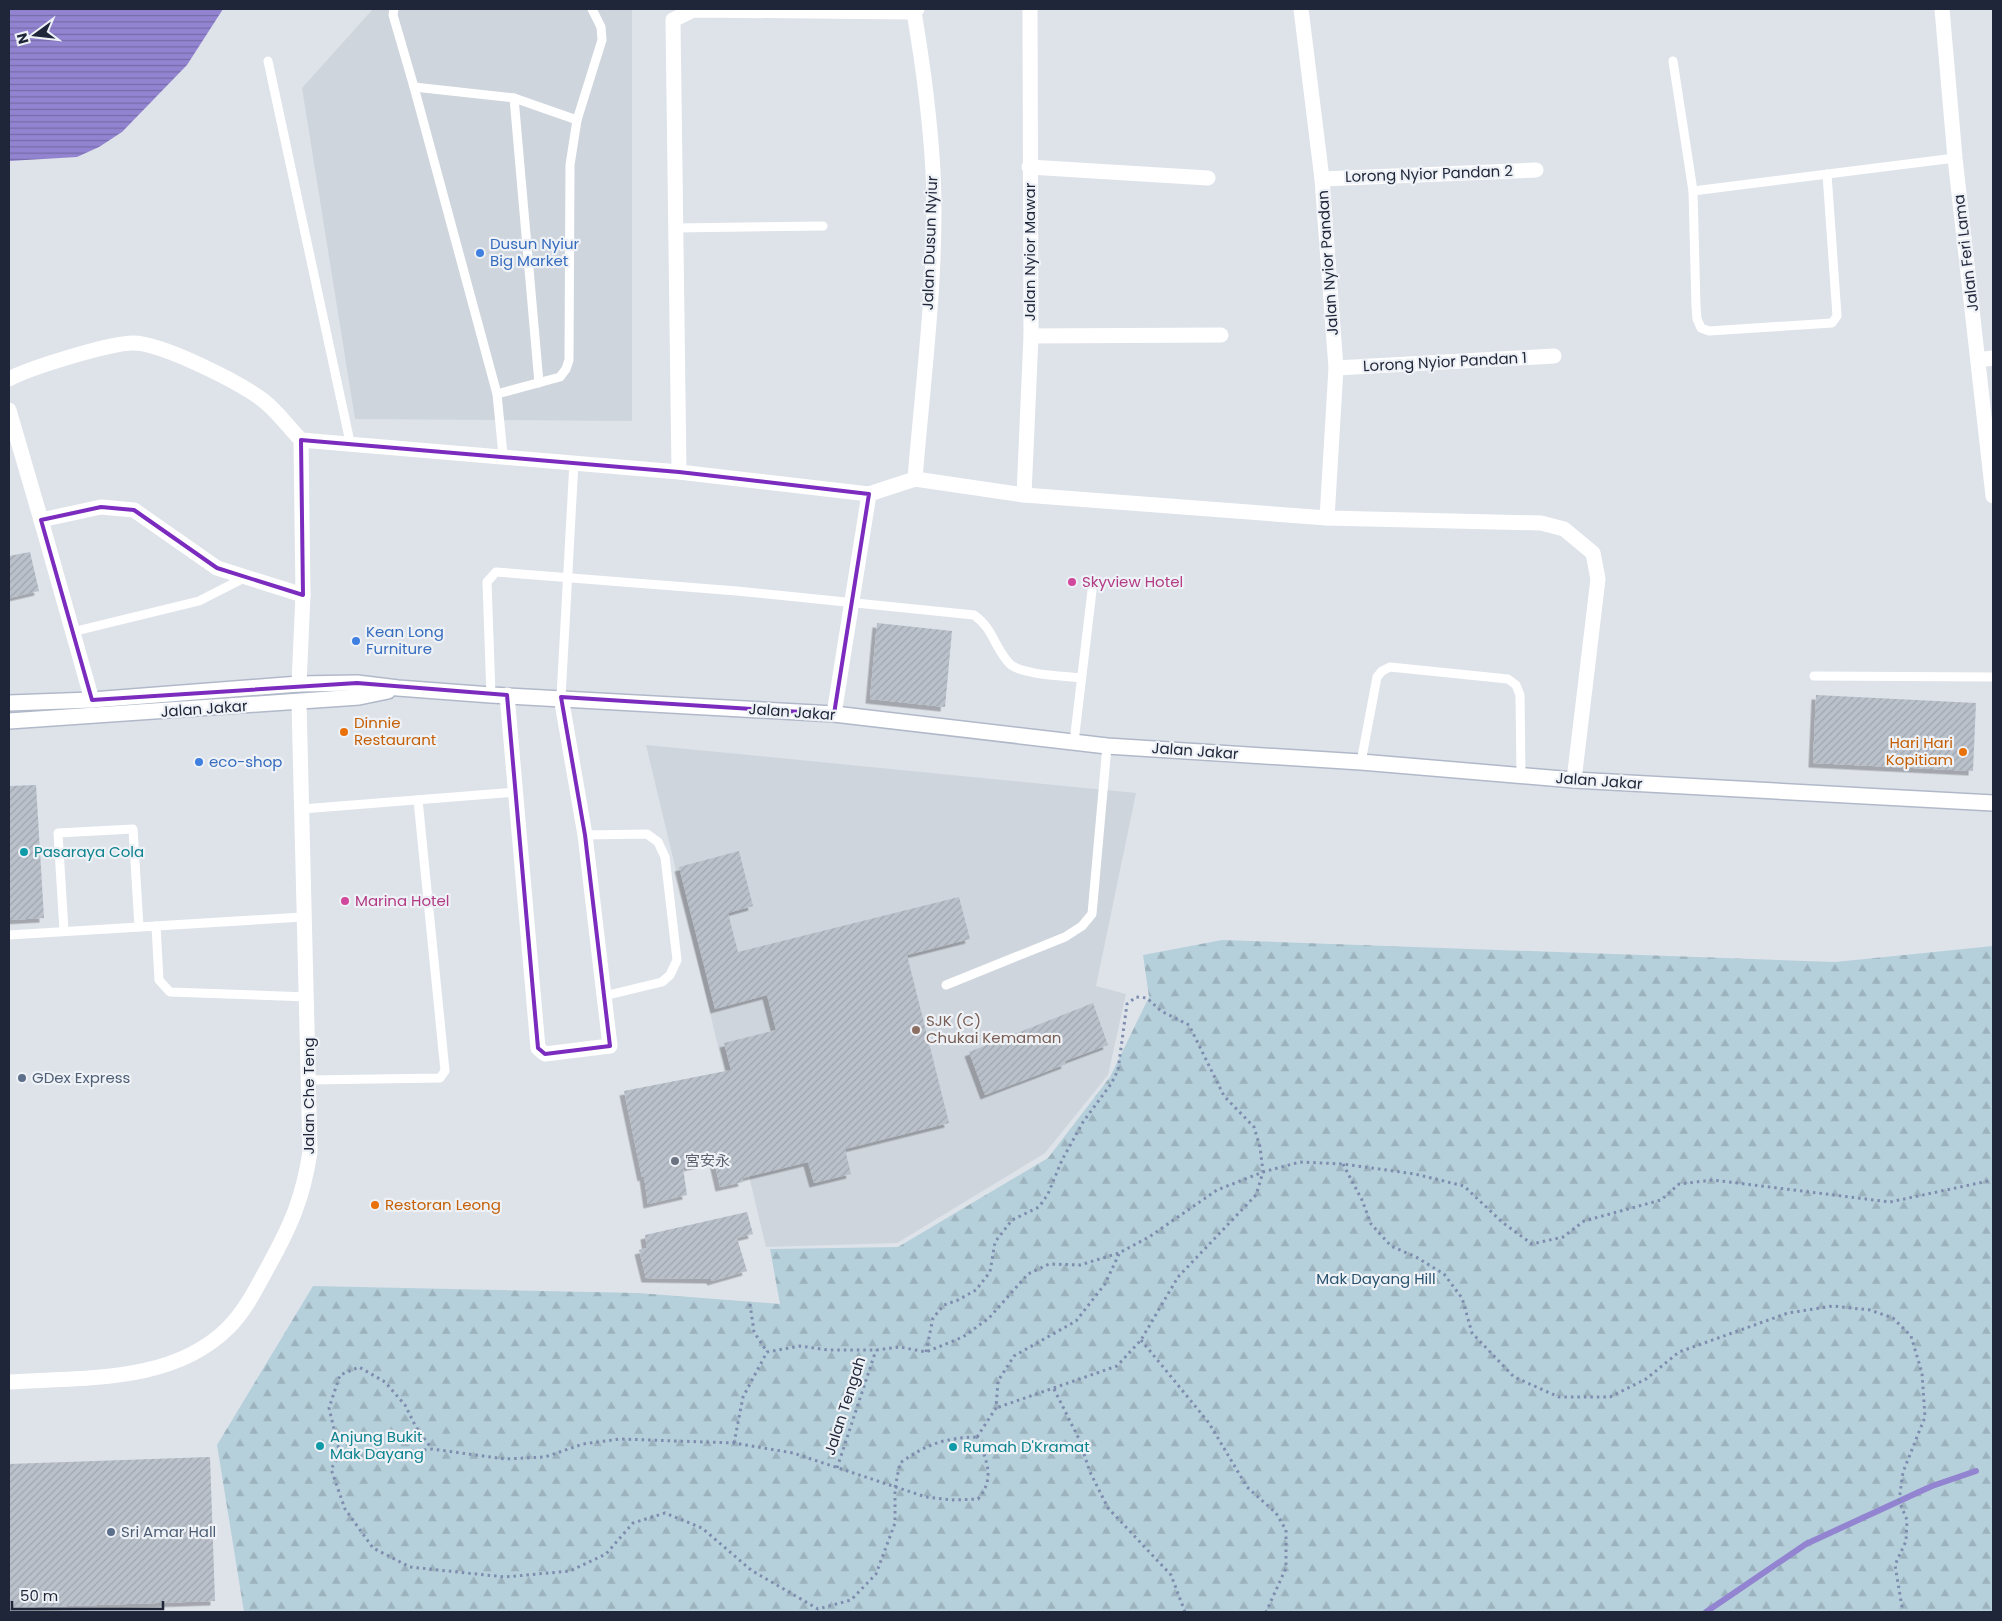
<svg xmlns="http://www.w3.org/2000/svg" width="2002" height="1621" viewBox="0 0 2002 1621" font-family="Poppins,'Noto Sans SC',sans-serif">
	<defs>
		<pattern id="forest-firs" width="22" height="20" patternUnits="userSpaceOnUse" patternTransform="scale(1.25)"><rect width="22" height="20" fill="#b6d0db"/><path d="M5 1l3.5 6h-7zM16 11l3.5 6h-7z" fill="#9cb2bd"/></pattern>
		<pattern id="water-rules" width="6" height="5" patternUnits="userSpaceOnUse" patternTransform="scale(1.25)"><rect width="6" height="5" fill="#9284d0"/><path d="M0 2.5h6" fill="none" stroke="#776caa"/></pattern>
		<pattern id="building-hatch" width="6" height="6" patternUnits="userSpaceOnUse" patternTransform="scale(1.25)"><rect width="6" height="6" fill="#bac1ca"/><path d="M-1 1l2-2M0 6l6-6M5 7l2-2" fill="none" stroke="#9fa6ae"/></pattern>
		<filter id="shadow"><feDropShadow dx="-4.5" dy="4.5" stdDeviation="0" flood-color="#0004"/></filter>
	</defs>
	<rect width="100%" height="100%" fill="#dee3ea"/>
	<g fill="#cfd5dd">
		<polygon points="373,9 632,9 632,421 355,419 302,88"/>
		<polygon points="646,745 1136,793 1096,986 1126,994 1108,1075 1045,1153 897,1243 766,1247"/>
	</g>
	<polygon fill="url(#forest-firs)" points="1222,940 1835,962 1993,946 1993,1612 244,1612 217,1445 313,1286 638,1293 780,1304 770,1249 898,1247 1048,1158 1110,1077 1149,997 1143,955"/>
	<polygon fill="url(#water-rules)" points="9,9 223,9 187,65 122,132 99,147 77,157 9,161"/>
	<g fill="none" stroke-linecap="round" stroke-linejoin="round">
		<polyline stroke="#9284d0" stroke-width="6" points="1706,1612 1806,1544 1932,1486 1976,1471"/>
	</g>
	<g fill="url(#building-hatch)" filter="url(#shadow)">
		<polygon points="30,552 39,591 9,598 9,556"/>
		<polygon points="877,623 952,631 945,707 870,699"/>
		<polygon points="1816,695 1976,703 1973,771 1813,763"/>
		<polygon points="36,785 44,918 9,920 9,786"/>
		<polygon points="739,851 753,906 728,913 738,952 959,897 970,939 907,955 949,1123 845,1149 851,1174 814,1183 808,1162 742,1178 743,1182 720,1187 714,1161 683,1168 687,1195 648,1204 644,1176 642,1177 624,1091 731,1070 724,1043 776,1030 767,995 715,1009 679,867"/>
		<polygon points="1093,1003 1108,1045 1065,1061 1066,1064 985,1095 969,1052"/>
		<polygon points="747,1212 753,1234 737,1238 747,1271 712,1281 711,1279 646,1278 639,1250 647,1248 645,1235"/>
		<polygon points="210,1457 215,1601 9,1608 9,1464"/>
	</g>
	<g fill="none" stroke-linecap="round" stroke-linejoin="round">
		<defs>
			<g id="secondary">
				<polyline points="9,703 92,700 299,684 357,683 398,688 491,695 834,714 1107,746 1361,762 1574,780 1993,803"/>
				<polyline points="9,721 359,697 388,691"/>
			</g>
		</defs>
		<use href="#secondary" stroke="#b1b9c9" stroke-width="18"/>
		<g stroke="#7e8cae" stroke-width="3" stroke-dasharray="2.5 4" stroke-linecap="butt">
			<polyline points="1343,1164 1362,1200 1371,1224 1391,1246 1416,1257 1444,1274 1462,1298 1472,1333 1514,1377 1559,1397 1610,1397 1646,1379 1679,1352 1788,1313 1833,1306 1870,1310 1893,1318 1911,1336 1922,1373 1925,1417 1903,1472 1899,1501 1907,1520 1906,1541 1895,1565 1902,1607 1901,1612"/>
			<polyline points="750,1304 754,1332 767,1352"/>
			<polyline points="1141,1340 1209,1423 1247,1487 1276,1513 1286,1530 1286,1568 1266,1612"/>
			<polyline points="926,1352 933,1318 944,1305 958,1300 976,1290 990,1272 995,1242 1012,1220 1039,1207 1048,1194 1062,1160 1083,1122 1111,1084 1118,1070 1127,1004 1136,997 1147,998 1161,1011 1189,1025 1224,1096 1254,1127 1260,1147 1263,1172 1256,1195 1178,1277 1141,1340 1117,1366 996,1408"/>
			<polyline points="1054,1389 1079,1439 1090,1472 1108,1508 1171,1575 1185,1612"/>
			<polyline points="977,1437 996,1408 998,1381 1014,1356 1076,1321 1105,1284 1119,1254"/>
			<polyline points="734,1443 743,1397 767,1352 800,1346 828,1350 876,1350 900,1347 926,1352 963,1337 989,1318 1028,1274 1049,1264 1080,1265 1119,1253 1149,1237 1217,1190 1263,1172 1300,1162 1343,1164 1415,1174 1464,1186 1502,1222 1532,1244 1563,1237 1584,1221 1661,1200 1679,1184 1713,1180 1890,1202 1993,1180"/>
			<path d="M340,1454L331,1469L345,1509L373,1548L410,1567L505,1577L570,1571L606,1554L633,1523L665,1513L702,1528L751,1570L818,1609L851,1600L876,1574L895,1523V1488L900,1463C927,1444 944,1438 977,1437"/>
			<path d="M340,1454L361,1457L432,1449L505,1459L545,1457L583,1444L620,1439L734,1443L793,1453L926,1497L951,1500L978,1499C996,1478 986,1459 977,1437"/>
			<polyline points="340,1454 329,1408 340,1375 359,1367 385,1382 405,1405 417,1429 432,1449"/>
			<polyline points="837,1468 876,1350"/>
		</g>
		<g stroke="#fff" stroke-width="9">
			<polyline points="394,9 393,15 414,87 497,394 503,455"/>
			<polyline points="268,61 350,442"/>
			<polyline points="1673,61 1693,191 1696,307 1697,319 1701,328 1709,331 1832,323 1837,316 1827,174"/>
			<polyline points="414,87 514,98 577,120"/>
			<polyline points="514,98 539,383"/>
			<polyline points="1693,191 1955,158"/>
			<polyline points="675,228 823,226"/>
			<polyline points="497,394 560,377 566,369 569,360 570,165 577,120 602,40 601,27 592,9"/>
			<polyline points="72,632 199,601 246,577"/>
			<polyline points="1814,676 1993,677"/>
			<path d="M491,695L487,582L496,572L737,591L974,615C993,628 995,649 1010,664C1022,675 1065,676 1081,678"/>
			<polyline points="561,697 574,462"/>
			<polyline points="1074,742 1092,591"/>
			<polyline points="1361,762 1377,677 1382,671 1390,667 1508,679 1516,685 1520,695 1521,775"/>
			<polyline points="302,809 515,792"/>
			<polyline points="585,835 647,834 658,842 665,857 677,960 670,975 662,982 604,996"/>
			<polyline points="156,926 159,980 170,992 308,997"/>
			<polyline points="64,931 58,833 133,829 139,927"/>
			<polyline points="9,935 303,917"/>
			<polyline points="946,985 1065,937 1082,926 1092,914 1107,746"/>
			<polyline points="309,1080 440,1078 445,1071 418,800"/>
		</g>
		<g stroke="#fff" stroke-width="15">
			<polyline points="1301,9 1322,179 1336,368 1327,518"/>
			<polyline points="1942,9 1955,158 1993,496"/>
			<polyline points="1029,167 1208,178"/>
			<polyline points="1322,179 1536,170"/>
			<polyline points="1031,336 1221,335"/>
			<polyline points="1978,360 1993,358"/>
			<polyline points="1336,368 1554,356"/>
			<path d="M9,379C29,368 110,343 133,343C162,343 241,383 264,401C278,412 289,428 301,440L303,595L299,684"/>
			<polyline points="9,410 41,520"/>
			<polyline points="301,440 679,472 869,494 915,479 1024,495 1327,518 1541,523 1564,529 1593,553 1598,579 1574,780"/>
			<polyline points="679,472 673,20 693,10 914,12"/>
			<path d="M915,479C923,379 938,270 933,171C930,118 923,65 914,12L917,9"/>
			<polyline points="1024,495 1031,336 1030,9"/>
			<polyline points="507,695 538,1048 545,1054 610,1046 585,835 561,697"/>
			<polyline points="92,700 41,520 101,507 134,510 217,568 303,595"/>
			<polyline points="834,714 869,494"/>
			<path d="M9,1382C82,1377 172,1384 228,1328C246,1310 257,1287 269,1265C291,1225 303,1198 310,1152L299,702"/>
		</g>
		<use href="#secondary" stroke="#fff" stroke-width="15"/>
	</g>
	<path fill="none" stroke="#7b2cbf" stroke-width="4" stroke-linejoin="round" d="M301,440L679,472L869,494L834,714L561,697L585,835L610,1046L545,1054L538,1048L507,695L357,683L92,700L41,520L101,507L134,510L217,568L303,595Z"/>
	<g fill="#3f7fe0" stroke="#eef2f6" stroke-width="2">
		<circle cx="480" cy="253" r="5"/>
		<circle cx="356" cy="641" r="5"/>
		<circle cx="199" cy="762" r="5"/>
	</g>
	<g fill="#d1479c" stroke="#eef2f6" stroke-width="2">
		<circle cx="1072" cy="582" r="5"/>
		<circle cx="345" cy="901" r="5"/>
	</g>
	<g fill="#e8710a" stroke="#eef2f6" stroke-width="2">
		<circle cx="344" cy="732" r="5"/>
		<circle cx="1963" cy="752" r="5"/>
		<circle cx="375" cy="1205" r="5"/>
	</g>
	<g fill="#0f9aa8" stroke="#eef2f6" stroke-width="2">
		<circle cx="24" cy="852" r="5"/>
		<circle cx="320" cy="1446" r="5"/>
		<circle cx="953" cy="1447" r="5"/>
	</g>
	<circle fill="#8d6e63" stroke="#eef2f6" stroke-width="2" cx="916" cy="1030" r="5"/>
	<g fill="#5c6f8a" stroke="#eef2f6" stroke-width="2">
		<circle cx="22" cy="1078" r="5"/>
		<circle cx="111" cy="1532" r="5"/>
	</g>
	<circle fill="#6b7280" stroke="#eef2f6" stroke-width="2" cx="675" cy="1161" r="5"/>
	<g text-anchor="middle" stroke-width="4.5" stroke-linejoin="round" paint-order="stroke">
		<g font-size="15" fill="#1f2639" stroke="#eef2f6">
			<text transform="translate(1429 174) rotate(-2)" y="5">Lorong Nyior Pandan 2</text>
			<text transform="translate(930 243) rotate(-88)" y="5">Jalan Dusun Nyiur</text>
			<text transform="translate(1030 252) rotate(-90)" y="5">Jalan Nyior Mawar</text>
			<text transform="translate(1966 253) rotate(-97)" y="5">Jalan Feri Lama</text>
			<text transform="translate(1328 263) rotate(-94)" y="5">Jalan Nyior Pandan</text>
			<text transform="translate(1445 362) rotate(-3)" y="5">Lorong Nyior Pandan 1</text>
			<text transform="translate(204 709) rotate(-4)" y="5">Jalan Jakar</text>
			<text transform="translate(792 712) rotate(4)" y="5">Jalan Jakar</text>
			<text transform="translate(1195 751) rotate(4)" y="5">Jalan Jakar</text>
			<text transform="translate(1599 781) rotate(4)" y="5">Jalan Jakar</text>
			<text transform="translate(309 1096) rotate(-90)" y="5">Jalan Che Teng</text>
			<text transform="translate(845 1406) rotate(-72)" y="5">Jalan Tengah</text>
		</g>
		<g font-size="15" fill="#366cbe" stroke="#eef2f6" text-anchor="start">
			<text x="490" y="249">Dusun Nyiur<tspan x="490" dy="17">Big Market</tspan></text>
			<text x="366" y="637">Kean Long<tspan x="366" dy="17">Furniture</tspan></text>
			<text x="209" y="767">eco-shop</text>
		</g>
		<g font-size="15" fill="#b23c85" stroke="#eef2f6" text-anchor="start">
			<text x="1082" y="587">Skyview Hotel</text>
			<text x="355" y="906">Marina Hotel</text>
		</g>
		<g font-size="15" fill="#c56008" stroke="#eef2f6" text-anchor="start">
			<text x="354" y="728">Dinnie<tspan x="354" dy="17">Restaurant</tspan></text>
			<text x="1953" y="748" text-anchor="end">Hari Hari<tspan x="1953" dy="17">Kopitiam</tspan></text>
			<text x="385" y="1210">Restoran Leong</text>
		</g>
		<g font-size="15" fill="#0d838f" stroke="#eef2f6" text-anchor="start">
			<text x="34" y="857">Pasaraya Cola</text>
			<text x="330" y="1442">Anjung Bukit<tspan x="330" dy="17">Mak Dayang</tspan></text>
			<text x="963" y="1452">Rumah D'Kramat</text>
		</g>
		<g font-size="15" fill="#785e54" stroke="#eef2f6" text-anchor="start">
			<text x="926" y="1026">SJK (C)<tspan x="926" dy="17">Chukai Kemaman</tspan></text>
		</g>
		<g font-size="15" fill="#4e5e75" stroke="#eef2f6" text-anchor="start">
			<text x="32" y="1083">GDex Express</text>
			<text x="121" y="1537">Sri Amar Hall</text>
		</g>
		<g font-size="15" fill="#5b616d" stroke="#eef2f6" text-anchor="start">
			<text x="685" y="1166">宮安永</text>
		</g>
		<g font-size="15" fill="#2a5370" stroke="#eef2f6">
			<text x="1376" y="1284">Mak Dayang Hill</text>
		</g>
	</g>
	<rect width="2002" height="1621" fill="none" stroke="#1f2639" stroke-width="20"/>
	<g transform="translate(35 35) rotate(255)" stroke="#eef2f6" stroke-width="4" paint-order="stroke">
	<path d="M0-4L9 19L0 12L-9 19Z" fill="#1f2639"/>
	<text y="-8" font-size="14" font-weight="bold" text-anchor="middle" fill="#1f2639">N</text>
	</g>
	<path d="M12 1601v8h151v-8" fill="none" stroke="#1f2639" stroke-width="2.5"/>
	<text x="20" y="1601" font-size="15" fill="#1f2639" stroke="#eef2f6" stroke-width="4" paint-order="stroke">50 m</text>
</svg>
